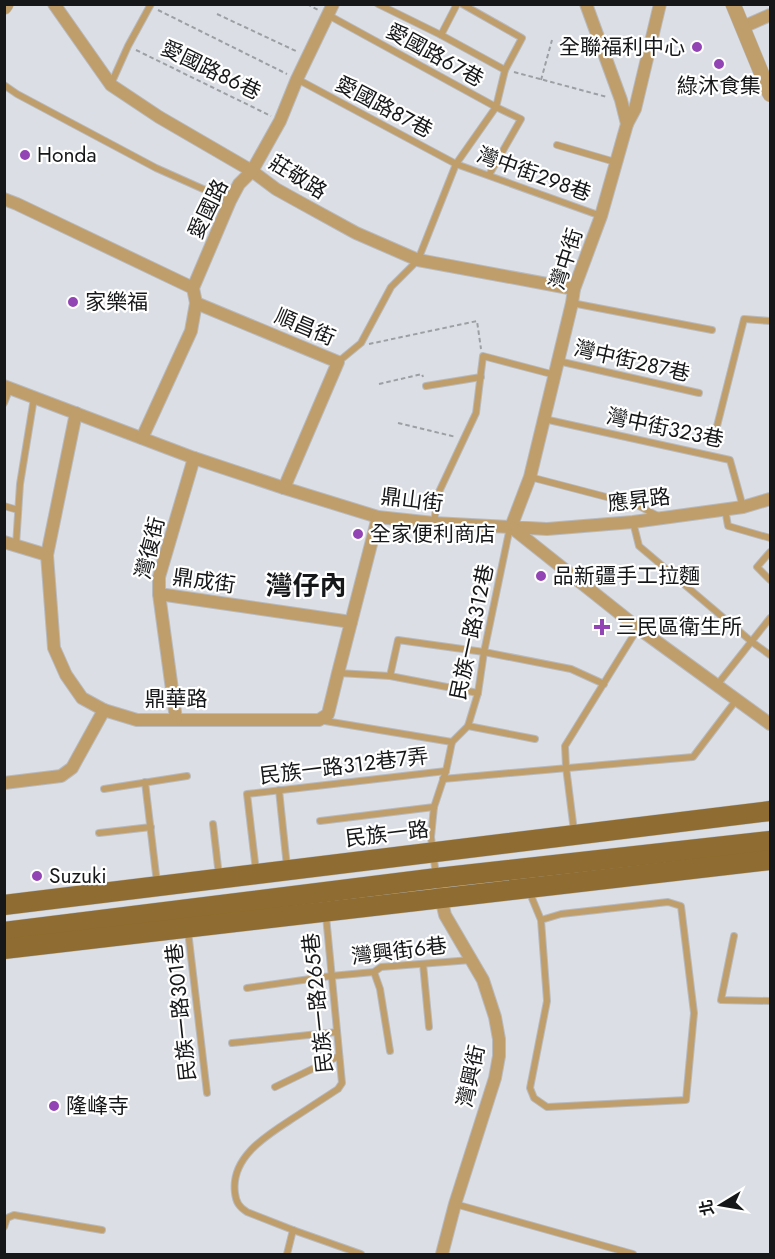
<svg xmlns="http://www.w3.org/2000/svg" width="775" height="1259" viewBox="0 0 775 1259" font-family="Jost,'Noto Sans TC',sans-serif">
	<rect width="100%" height="100%" fill="#dbdfe5"/>
	<g fill="none" stroke-linecap="round" stroke-linejoin="round">
		<defs>
			<g id="service">
				<polyline points="378,4 441,35 505,70"/>
				<polyline points="328,15 496,107 521,119 489,175"/>
				<polyline points="441,35 457,4"/>
				<polyline points="297,79 456,164 601,216"/>
				<polyline points="111,84 128,46 151,4"/>
				<polyline points="4,85 17,94 156,168 230,201"/>
				<polyline points="557,145 615,162"/>
				<polyline points="572,303 712,330"/>
				<polyline points="558,361 699,393"/>
				<polyline points="338,362 361,343 391,287 418,260 456,164 496,107 505,70 522,38 462,4"/>
				<polyline points="426,386 481,377"/>
				<polyline points="4,403 10,388"/>
				<polyline points="544,419 730,460 743,507"/>
				<polyline points="716,430 744,319 770,321"/>
				<polyline points="530,477 637,505 658,516"/>
				<polyline points="4,506 18,510"/>
				<polyline points="725,509 728,526 770,538"/>
				<polyline points="633,522 639,546 752,642 770,655"/>
				<polyline points="434,523 438,494 476,413 483,356 555,375"/>
				<polyline points="16,545 20,484 34,398"/>
				<polyline points="770,552 757,567 770,580"/>
				<polyline points="338,673 390,676 478,693"/>
				<polyline points="390,676 398,640 484,652 571,669 604,684"/>
				<polyline points="717,685 770,618"/>
				<polyline points="319,720 452,742"/>
				<polyline points="468,726 535,739"/>
				<polyline points="443,779 693,757 737,699"/>
				<polyline points="145,782 157,883"/>
				<polyline points="104,789 187,776"/>
				<polyline points="279,790 287,867"/>
				<polyline points="320,821 434,807"/>
				<polyline points="213,824 219,876"/>
				<polyline points="574,831 566,767 565,746 638,628"/>
				<polyline points="99,833 151,827"/>
				<polyline points="256,871 247,794 446,771"/>
				<polyline points="436,875 431,837 434,807 446,771 452,742 468,726 478,693 484,652 510,527"/>
				<polyline points="529,891 541,920 547,1001 530,1088 534,1098 547,1107 686,1100 694,1013 681,906 668,902 561,914 541,920"/>
				<path d="M326,916L342,1083L338,1089C324,1098 309,1108 295,1117C269,1134 230,1156 235,1193C236,1202 239,1207 247,1212L293,1230L361,1254"/>
				<polyline points="188,931 207,1093"/>
				<polyline points="734,936 721,1000 770,1001"/>
				<polyline points="423,964 429,1027"/>
				<polyline points="374,972 380,989 390,1051"/>
				<polyline points="247,988 331,976 374,972 381,967 471,960"/>
				<polyline points="232,1043 337,1032"/>
				<polyline points="275,1087 339,1056"/>
				<polyline points="455,1204 633,1254"/>
				<polyline points="4,1227 7,1218 14,1215 102,1230"/>
				<polyline points="287,1254 293,1230"/>
			</g>
			<g id="minor">
				<polyline points="54,4 111,85 159,117 252,171 276,189 294,199 356,233 418,260 574,289"/>
				<polyline points="586,4 621,100 627,124 601,216 574,289 572,303 530,477 511,527 547,529 633,522 743,507 770,499"/>
				<polyline points="743,27 770,15"/>
				<polyline points="627,124 635,109 660,4"/>
				<polyline points="4,199 17,204 193,288"/>
				<polyline points="196,303 338,362 284,488"/>
				<polyline points="4,386 194,458 284,488 378,517 434,523 511,527 638,628 770,724"/>
				<polyline points="76,413 47,555 54,648 66,675 82,698 104,710 137,720 319,720 328,714 338,673 378,517"/>
				<polyline points="142,438 191,331 196,303 193,288 230,201 239,184 252,171 280,121 297,79 333,4"/>
				<polyline points="4,542 47,555"/>
				<polyline points="159,594 351,622"/>
				<polyline points="176,719 159,594 159,577 194,458"/>
				<polyline points="4,783 61,776 72,768 104,710"/>
				<polyline points="440,893 445,915 483,980 495,1017 499,1039 499,1056 495,1078 455,1204 442,1254"/>
			</g>
			<g id="tertiary">
				<polyline points="733,4 770,94"/>
				<polyline points="4,7 6,4"/>
			</g>
			<g id="primary">
				<polyline points="4,905 770,811"/>
				<polyline points="4,932 437,878 770,841"/>
				<polyline points="4,949 770,860"/>
			</g>
		</defs>
		<use href="#service" stroke="#b8bbc0" stroke-width="8"/>
		<use href="#minor" stroke="#b8bbc0" stroke-width="14"/>
		<use href="#tertiary" stroke="#b8bbc0" stroke-width="16"/>
		<use href="#primary" stroke="#b8bbc0" stroke-width="21"/>
		<g stroke="#9c9fa4" stroke-width="2" stroke-dasharray="4.5 3" stroke-linecap="butt">
			<polyline points="307,4 318,10"/>
			<polyline points="158,10 287,74"/>
			<polyline points="217,14 298,52"/>
			<polyline points="136,50 271,116"/>
			<polyline points="514,72 607,97"/>
			<polyline points="541,80 552,40"/>
			<polyline points="369,344 477,321 481,349"/>
			<polyline points="379,384 422,374 423,377"/>
			<polyline points="398,423 456,437"/>
		</g>
		<use href="#service" stroke="#bf9e6b" stroke-width="6"/>
		<use href="#minor" stroke="#bf9e6b" stroke-width="12"/>
		<use href="#tertiary" stroke="#bf9e6b" stroke-width="15"/>
		<use href="#primary" stroke="#8f6c31" stroke-width="20"/>
	</g>
	<g fill="#9344b4" stroke="#fff" stroke-width="2">
		<circle cx="697" cy="47" r="6"/>
		<circle cx="719" cy="64" r="6"/>
		<circle cx="25" cy="155" r="6"/>
		<circle cx="73" cy="302" r="6"/>
		<circle cx="358" cy="534" r="6"/>
		<circle cx="541" cy="576" r="6"/>
		<path d="M599 618h6v6h6v6h-6v6h-6v-6h-6v-6h6z"/>
		<circle cx="37" cy="876" r="6"/>
		<circle cx="54" cy="1106" r="6"/>
	</g>
	<g text-anchor="middle" stroke-width="4.5" stroke-linejoin="round" paint-order="stroke">
		<g font-size="21" fill="#161719" stroke="#fff" text-anchor="start">
			<text x="685" y="54" text-anchor="end">全聯福利中心</text>
			<text x="719" y="93" text-anchor="middle">綠沐食集</text>
			<text x="37" y="162">Honda</text>
			<text x="85" y="309">家樂福</text>
			<text x="370" y="541">全家便利商店</text>
			<text x="553" y="583">品新疆手工拉麵</text>
			<text x="616" y="634">三民區衛生所</text>
			<text x="49" y="883">Suzuki</text>
			<text x="66" y="1113">隆峰寺</text>
		</g>
		<g font-size="21" fill="#161719" stroke="#fff">
			<text transform="translate(435 55) rotate(29)" y="7">愛國路67巷</text>
			<text transform="translate(211 70) rotate(26)" y="7">愛國路86巷</text>
			<text transform="translate(384 107) rotate(28)" y="7">愛國路87巷</text>
			<text transform="translate(534 174) rotate(20)" y="7">灣中街298巷</text>
			<text transform="translate(298 177) rotate(32)" y="7">莊敬路</text>
			<text transform="translate(208 209) rotate(-64)" y="7">愛國路</text>
			<text transform="translate(566 259) rotate(-72)" y="7">灣中街</text>
			<text transform="translate(305 327) rotate(23)" y="7">順昌街</text>
			<text transform="translate(632 361) rotate(13)" y="7">灣中街287巷</text>
			<text transform="translate(665 428) rotate(12)" y="7">灣中街323巷</text>
			<text transform="translate(412 500) rotate(7)" y="7">鼎山街</text>
			<text transform="translate(639 500) rotate(-7)" y="7">應昇路</text>
			<text transform="translate(150 548) rotate(-76)" y="7">灣復街</text>
			<text transform="translate(204 581) rotate(8)" y="7">鼎成街</text>
			<text transform="translate(472 632) rotate(-78)" y="7">民族一路312巷</text>
			<text x="176" y="706">鼎華路</text>
			<text transform="translate(344 766) rotate(-7)" y="7">民族一路312巷7弄</text>
			<text transform="translate(387 834) rotate(-7)" y="7">民族一路</text>
			<text transform="translate(399 951) rotate(-7)" y="7">灣興街6巷</text>
			<text transform="translate(318 1003) rotate(-96)" y="7">民族一路265巷</text>
			<text transform="translate(181 1012) rotate(-96)" y="7">民族一路301巷</text>
			<text transform="translate(471 1076) rotate(-78)" y="7">灣興街</text>
		</g>
		<g font-size="27" font-weight="bold" fill="#161719" stroke="#fff">
			<text x="306" y="595">灣仔內</text>
		</g>
	</g>
	<rect width="775" height="1259" fill="none" stroke="#161719" stroke-width="12"/>
	<g transform="translate(721 1205) rotate(259)" stroke="#ffffff" stroke-width="4.5" paint-order="stroke">
	<path d="M0-4.5L10 22L0 15L-10 22Z" fill="#161719"/>
	<text y="-9" font-size="16" font-weight="bold" text-anchor="middle" fill="#161719">北</text>
	</g>
</svg>
